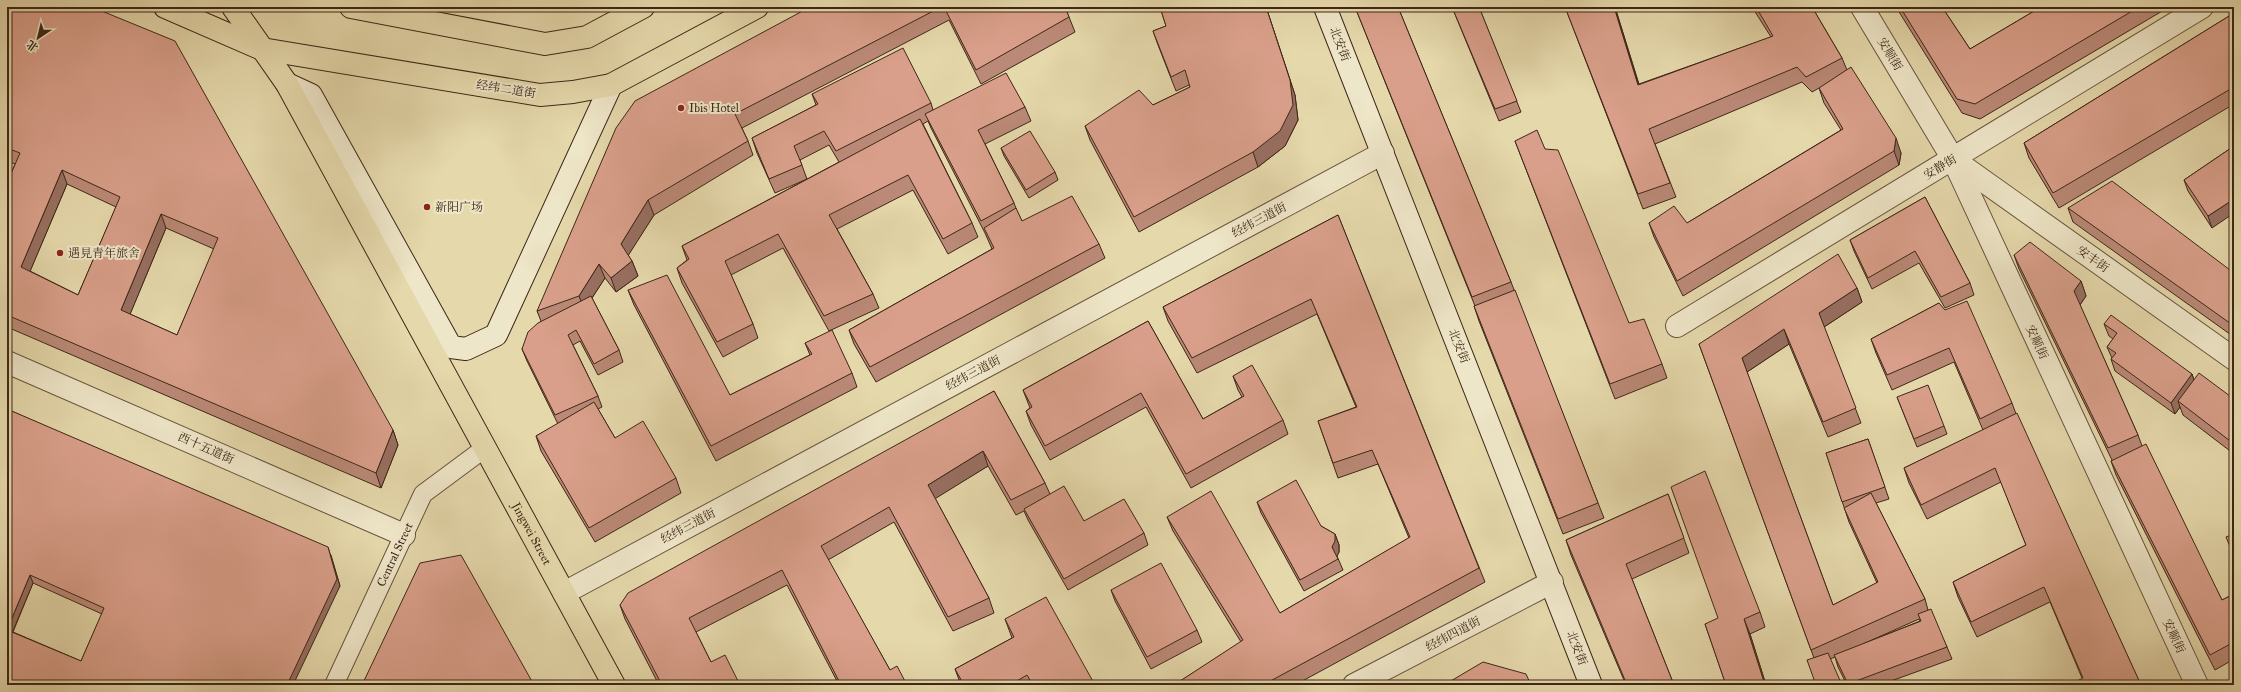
<svg xmlns="http://www.w3.org/2000/svg" width="2241" height="692" viewBox="0 0 2241 692" font-family="'IM FELL Great Primer','Noto Serif SC',serif">
	<rect width="100%" height="100%" fill="#e5d8ab"/>
	<filter id="stains"><feTurbulence type="fractalNoise" baseFrequency=".005" numOctaves="4"/><feColorMatrix values="0 0 0 0 .2 0 0 0 0 .09 0 0 0 0 .02 0 0 0 .5 -.17"/></filter>
	<radialGradient id="worn" r=".72"><stop offset=".6" stop-color="#630" stop-opacity="0"/><stop offset="1" stop-color="#630" stop-opacity=".3"/></radialGradient>
	<g fill="none" stroke-linecap="round" stroke-linejoin="round">
		<defs>
			<g id="pedestrian">
				<path id="s1" d="M334,685L423,494L485,448"/>
			</g>
			<polyline id="minor" points="7,362 404,535"/>
			<g id="tertiary">
				<polyline points="1862,7 1953,159 2197,685"/>
				<polyline points="1954,160 2234,359"/>
				<polyline points="1677,326 2202,7"/>
				<polyline points="564,593 1383,153"/>
				<polyline points="1354,685 1552,582"/>
			</g>
			<g id="secondary">
				<polyline points="1325,7 1591,685"/>
				<polyline points="287,84 311,95 451,347 466,349 496,335 611,85"/>
			</g>
			<g id="primary">
				<path id="s2" d="M233,7L287,84L614,685"/>
			</g>
			<g id="trunk">
				<polyline points="165,7 262,49 540,95 573,92 611,85 757,7"/>
				<polyline points="351,7 545,44 587,37 643,7"/>
			</g>
		</defs>
		<use href="#pedestrian" stroke="#68533c" stroke-width="20"/>
		<use href="#minor" stroke="#68533c" stroke-width="24"/>
		<use href="#tertiary" stroke="#68533c" stroke-width="24"/>
		<use href="#secondary" stroke="#3e2717" stroke-width="24"/>
		<use href="#primary" stroke="#3e2717" stroke-width="24"/>
		<use href="#trunk" stroke="#3e2717" stroke-width="24"/>
		<use href="#pedestrian" stroke="#eee6c8" stroke-width="18"/>
		<use href="#minor" stroke="#eee6c8" stroke-width="22"/>
		<use href="#tertiary" stroke="#eee6c8" stroke-width="22"/>
		<use href="#secondary" stroke="#eee6c8" stroke-width="22"/>
		<use href="#primary" stroke="#e5d8ab" stroke-width="22"/>
		<use href="#trunk" stroke="#e5d8ab" stroke-width="22"/>
	</g>
	<g fill="#bb8977" stroke="#3e2717" fill-rule="evenodd">
		<path d="M7,7L393,430L398,445L381,488L7,327V183L15,164L7,161ZM67,184L116,207L78,295L30,271ZM166,228L214,249L177,335L130,314Z"/>
		<polygon points="810,7 1065,7 1075,32 981,84 949,20 742,128 748,141 753,155 654,215 628,255 632,261 638,276 616,292 605,278 592,298 619,350 623,362 598,375 580,341 573,345 598,396 602,407 598,409 615,438 676,478 681,493 595,542 541,451 536,436 558,424 527,361 522,349 541,321 537,311"/>
		<polygon points="1160,7 1266,7 1295,95 1298,120 1285,146 1258,167 1139,232 1090,140 1085,126 1153,105 1190,87 1189,85 1176,91 1158,45 1153,31 1166,26"/>
		<polygon points="1355,7 1398,7 1511,282 1604,518 1563,534 1479,321 1474,306 1475,306"/>
		<polygon points="1452,7 1479,7 1521,112 1499,121"/>
		<polygon points="1565,7 1615,7 1639,84 1771,37 1752,7 1812,7 1842,58 1847,70 1901,153 1899,165 1683,296 1654,237 1649,223 1687,223 1841,130 1824,103 1819,88 1812,92 1802,82 1655,144 1676,197 1643,209"/>
		<polygon points="1896,7 1942,7 1970,49 2041,7 2169,7 1980,119 1962,113"/>
		<polygon points="2234,13 2234,104 2059,208 2029,158 2024,143"/>
		<polygon points="812,94 931,103 933,110 1025,107 1031,121 985,144 1014,203 1017,211 1022,221 1099,244 1105,258 876,382 854,344 849,330 992,249 985,233 931,128 928,121 923,124 972,223 978,237 948,254 913,190 837,229 873,294 879,308 829,331 783,248 731,275 753,324 758,338 723,357 682,283 677,268 687,260 682,246 839,162 829,145 800,160 807,179 775,193 757,153 752,138 816,105"/>
		<polygon points="1515,141 1629,323 1662,364 1667,378 1615,399"/>
		<polygon points="2234,146 2212,228 2188,191 2184,180"/>
		<polygon points="1001,148 1055,172 1058,180 1029,198 1004,156"/>
		<polygon points="1925,197 1970,283 1974,295 1945,308 1919,263 1872,289 1854,251 1850,240"/>
		<polygon points="2068,208 2234,273 2234,337 2073,222"/>
		<polygon points="1338,215 1485,582 1295,685 1174,685 1241,642 1173,531 1167,517 1280,613 1409,538 1378,464 1338,478 1318,421 1356,407 1317,314 1197,373 1168,321 1163,307"/>
		<polygon points="2014,255 2081,281 2086,296 2080,305 2138,435 2142,446 2222,600 2234,594 2234,659 2215,670 2116,475 2111,461 2112,460 2019,269"/>
		<path d="M1857,288L1862,302L1824,327L1861,423L1828,437L1789,344L1747,372L1833,605L1877,583L1849,522L1826,453L1868,439L1889,499L1876,503L1925,599L1928,610L1947,647L1952,659L1880,685H1847L1838,667L1835,657L1830,659L1814,658L1699,344ZM1919,619L1920,621L1863,644Z"/>
		<polygon points="628,290 730,395 810,355 805,343 852,373 857,387 716,461 634,305"/>
		<polygon points="1939,303 2012,403 2016,414 2141,685 2082,678 2050,602 1977,637 1958,597 1953,582 2026,545 2001,482 1927,519 1909,483 1904,468 1983,430 1954,362 1892,390 1876,353 1871,339"/>
		<polygon points="1148,321 1203,419 1242,397 1238,390 1233,376 1283,420 1288,434 1191,488 1146,407 1050,460 1031,425 1026,411 1030,408 1023,390"/>
		<polygon points="2104,324 2192,374 2194,380 2234,399 2234,454 2183,415 2180,407 2175,414 2115,371 2111,359 2112,358 2107,347 2113,339 2109,336"/>
		<polygon points="994,391 1045,483 1050,494 1084,521 1144,533 1148,545 1068,590 1028,520 1024,511 1016,515 988,466 935,498 989,598 994,613 953,631 894,522 828,560 890,670 907,685 839,685 787,585 696,632 711,662 740,685 659,685 625,619 620,605"/>
		<polygon points="1897,397 1944,426 1947,434 1917,447"/>
		<path d="M7,409L331,555L340,586L7,685ZM33,583L102,614L81,661L13,632Z"/>
		<polygon points="1668,494 1689,553 1632,579 1674,685 1626,685 1571,555 1566,540"/>
		<polygon points="1257,502 1321,526 1335,534 1339,545 1339,552 1337,556 1343,570 1304,591 1261,513"/>
		<polygon points="1111,590 1197,630 1202,642 1151,669 1115,601"/>
		<polygon points="1760,612 1765,627 1750,634 1766,685 1726,685 1705,624"/>
		<polygon points="1005,619 1095,685 961,685 955,669 1012,638"/>
	</g>
	<g fill="#986f61" stroke="#3e2717">
		<polygon points="1266,7 1295,95 1298,120 1285,146 1258,167 1253,152"/>
		<polygon points="1614,7 1615,7 1643,99 1638,85"/>
		<polygon points="1896,138 1901,153 1899,165 1894,151"/>
		<polygon points="62,170 67,184 26,281 21,267"/>
		<polygon points="2234,199 2234,213 2212,228 2208,216"/>
		<polygon points="648,200 654,215 626,259 621,244"/>
		<polygon points="161,214 166,228 126,324 121,310"/>
		<polygon points="632,261 638,276 616,292 611,278"/>
		<polygon points="599,264 605,278 584,310 579,296"/>
		<polygon points="2081,281 2086,296 2079,306 2074,291"/>
		<polygon points="1857,288 1862,302 1824,327 1819,313"/>
		<polygon points="1784,329 1789,344 1747,372 1742,358"/>
		<polygon points="2192,374 2196,386 2178,401 2180,407 2175,414 2171,403"/>
		<polygon points="393,430 398,445 381,488 376,473"/>
		<polygon points="983,451 988,466 933,500 928,485"/>
		<polygon points="1335,534 1339,545 1339,552 1336,558 1332,547"/>
		<polygon points="328,547 340,586 293,685 287,685"/>
		<polygon points="30,575 33,583 10,638 7,630"/>
		<polygon points="1744,619 1750,634 1766,685 1765,685"/>
	</g>
	<g fill="#d99f8a" stroke="#3e2717" fill-rule="evenodd">
		<path d="M7,7H92L175,41L393,430L376,473L7,315V183L20,153L7,148ZM62,170L120,197L78,295L21,267ZM161,214L218,238L177,335L121,310Z"/>
		<polygon points="810,7 941,7 735,114 748,141 648,200 621,244 632,261 611,278 599,264 579,296 537,311 616,128 635,101"/>
		<polygon points="944,7 1065,7 1069,17 976,70"/>
		<polygon points="1160,7 1266,7 1290,80 1293,105 1280,131 1253,152 1134,217 1085,126 1139,90 1153,105 1190,87 1185,70 1171,77 1153,31 1166,26"/>
		<polygon points="1355,7 1398,7 1511,282 1472,297"/>
		<polygon points="1452,7 1479,7 1517,101 1495,109"/>
		<polygon points="1565,7 1614,7 1638,85 1773,36 1756,7 1812,7 1842,58 1806,77 1797,67 1649,129 1670,183 1638,194"/>
		<polygon points="1900,7 1942,7 1970,49 2041,7 2139,7 1975,104 1957,99"/>
		<polygon points="2234,13 2234,87 2053,193 2024,143"/>
		<polygon points="903,48 931,103 836,151 824,131 794,146 802,165 769,179 752,138 818,104 812,94"/>
		<polygon points="1851,67 1896,138 1894,151 1677,281 1649,223 1674,206 1687,223 1843,129 1819,88"/>
		<polygon points="1006,73 1025,107 978,130 1014,203 981,221 925,114"/>
		<polygon points="920,119 972,223 943,239 908,175 829,215 873,294 824,316 778,234 725,261 753,324 717,342 677,268 689,259 682,246"/>
		<polygon points="1537,130 1545,149 1558,150 1629,323 1644,319 1662,364 1610,384 1515,141"/>
		<polygon points="1030,131 1055,172 1026,190 1001,148"/>
		<polygon points="2234,146 2234,199 2208,216 2184,180"/>
		<polygon points="2112,181 2234,273 2234,326 2068,208"/>
		<polygon points="1072,196 1099,244 870,367 849,330 994,248 984,228 1016,208 1022,221"/>
		<polygon points="1925,197 1970,283 1941,297 1915,251 1868,278 1850,240"/>
		<polygon points="1338,215 1479,568 1263,685 1174,685 1243,640 1167,517 1211,491 1280,613 1410,537 1372,450 1333,463 1318,421 1357,407 1311,299 1192,358 1163,307"/>
		<polygon points="2030,242 2081,281 2074,291 2138,435 2108,448 2014,255"/>
		<polygon points="1838,254 1857,288 1819,313 1856,408 1823,422 1784,329 1742,358 1833,605 1878,582 1844,508 1871,493 1925,599 1811,650 1699,344"/>
		<polygon points="667,275 730,395 812,354 805,343 832,330 852,373 711,446 628,290"/>
		<polygon points="1515,290 1598,503 1558,519 1474,306"/>
		<polygon points="591,296 619,350 594,364 576,330 568,335 598,396 555,415 522,349 528,332 538,323"/>
		<polygon points="1967,301 2012,403 1980,419 1949,348 1887,375 1871,339 1939,303 1945,310"/>
		<polygon points="2111,315 2192,374 2171,403 2111,359 2116,353 2107,347 2117,333 2104,324"/>
		<polygon points="1148,321 1203,419 1244,396 1233,376 1252,365 1283,420 1186,474 1141,393 1045,446 1026,411 1032,407 1023,390"/>
		<polygon points="2199,373 2234,399 2234,444 2178,401"/>
		<polygon points="1928,385 1944,426 1914,439 1897,397"/>
		<polygon points="994,391 1045,483 1011,500 983,451 928,485 989,598 948,617 889,507 821,546 890,670 897,666 907,685 841,685 782,570 689,618 711,662 725,655 740,685 662,685 620,605 628,593"/>
		<polygon points="594,402 615,438 643,421 676,478 589,528 536,436"/>
		<path d="M7,409L328,547L337,579L287,685H7ZM30,575L104,608L81,661L7,630Z"/>
		<polygon points="2017,413 2141,685 2069,685 2083,678 2044,587 1971,622 1953,582 2026,545 1995,468 1921,505 1904,468"/>
		<polygon points="1868,439 1885,487 1842,502 1826,453"/>
		<polygon points="2146,444 2222,600 2234,594 2234,642 2210,655 2111,461"/>
		<polygon points="1705,471 1760,612 1744,619 1765,685 1726,685 1705,624 1718,618 1671,487"/>
		<polygon points="1296,480 1321,526 1335,534 1335,541 1332,547 1338,559 1300,580 1257,502"/>
		<polygon points="1064,486 1084,521 1124,499 1144,533 1064,579 1024,509"/>
		<polygon points="1668,494 1684,538 1626,564 1674,685 1627,685 1566,540"/>
		<polygon points="2234,534 2234,556 2226,537"/>
		<polygon points="461,555 534,685 362,685 420,563"/>
		<polygon points="1161,563 1197,630 1147,657 1111,590"/>
		<polygon points="1046,597 1095,685 1033,685 1027,675 1010,685 964,685 955,669 1014,637 1005,619"/>
		<polygon points="1931,609 1947,647 1848,684 1834,655 1921,621 1918,614"/>
		<polygon points="1828,653 1842,685 1816,685 1807,660"/>
		<polygon points="1483,662 1526,674 1531,685 1444,685"/>
	</g>
	<g fill="#8f2418" stroke="#eee6c8" stroke-width="1.5">
		<circle cx="681" cy="108" r="4"/>
		<circle cx="427" cy="207" r="4"/>
		<circle cx="60" cy="253" r="4"/>
	</g>
	<g text-anchor="middle" stroke-width="4" stroke-linejoin="round" paint-order="stroke">
		<g font-size="12" fill="#3e2717" stroke="#eee6c8">
			<text transform="translate(1340 44) rotate(69)" y="4">北安街</text>
			<text transform="translate(1890 54) rotate(59)" y="4">安顺街</text>
			<text transform="translate(506 89) rotate(9)" y="4">经纬二道街</text>
			<text transform="translate(1940 167) rotate(-31)" y="4">安静街</text>
			<text transform="translate(1259 220) rotate(-28)" y="4">经纬三道街</text>
			<text transform="translate(2093 259) rotate(35)" y="4">安丰街</text>
			<text transform="translate(2037 342) rotate(65)" y="4">安顺街</text>
			<text transform="translate(1459 346) rotate(68)" y="4">北安街</text>
			<text transform="translate(973 373) rotate(-28)" y="4">经纬三道街</text>
			<text transform="translate(206 448) rotate(24)" y="4">西十五道街</text>
			<text transform="translate(688 526) rotate(-28)" y="4">经纬三道街</text>
			<text dy="4" stroke="none"><textPath href="#s2" startOffset="606">Jingwei Street</textPath></text>
			<text dy="4" stroke="none"><textPath href="#s1" startOffset="144">Central Street</textPath></text>
			<text transform="translate(1453 634) rotate(-28)" y="4">经纬四道街</text>
			<text transform="translate(2174 636) rotate(65)" y="4">安顺街</text>
			<text transform="translate(1577 648) rotate(69)" y="4">北安街</text>
		</g>
		<g font-size="12" fill="#3e2717" stroke="#eee6c8" text-anchor="start">
			<text x="689" y="112">Ibis Hotel</text>
			<text x="435" y="211">新阳广场</text>
			<text x="68" y="257">遇見青年旅舍</text>
		</g>
	</g>
	<rect width="2241" height="692" fill="none" stroke="#e5d8ab" stroke-width="24"/>
	<rect x="8" y="8" width="2225" height="676" fill="none" stroke="#3e2717" stroke-width="2"/>
	<rect x="12" y="12" width="2217" height="668" fill="none" stroke="#3e2717"/>
	<g transform="translate(38 38) rotate(215)" stroke="#eee6c8" stroke-width="3" paint-order="stroke">
	<path d="M0-3L7 15L0 10L-7 15Z" fill="#3e2717"/>
	<text y="-6" font-size="11" font-weight="bold" text-anchor="middle" fill="#3e2717">北</text>
	</g>
	<rect width="100%" height="100%" filter="url(#stains)"/>
	<rect width="100%" height="100%" fill="url(#worn)"/>
</svg>
